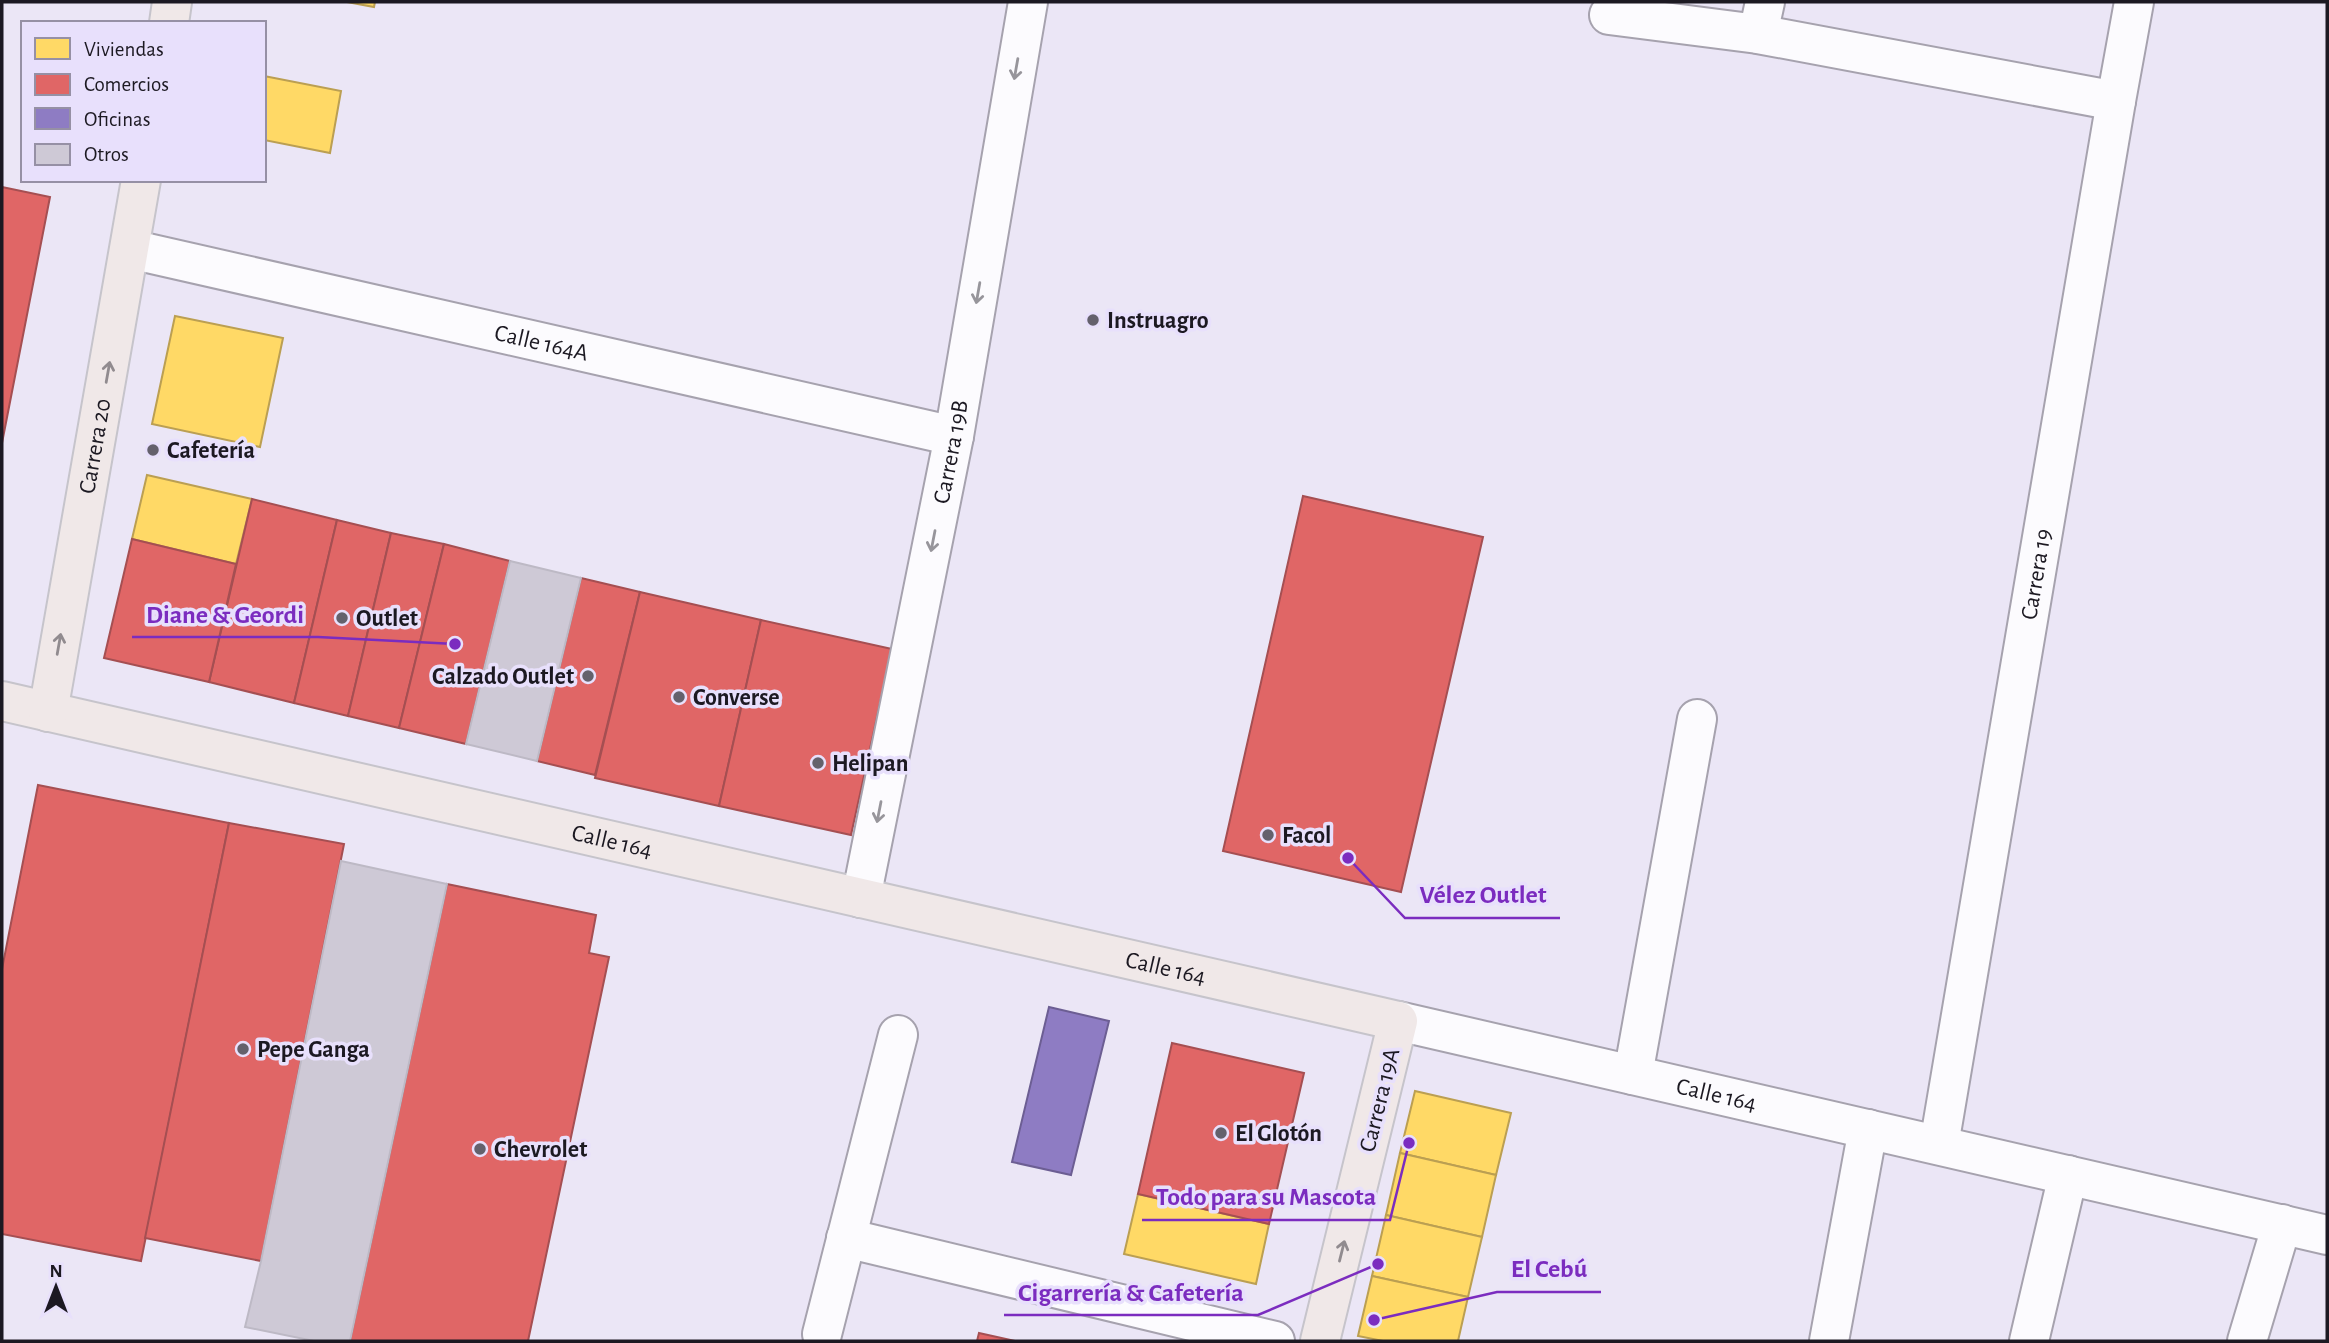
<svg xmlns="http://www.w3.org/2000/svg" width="2329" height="1343" viewBox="0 0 2329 1343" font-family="'Alegreya Sans',sans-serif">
	<rect width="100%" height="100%" fill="#ebe6f6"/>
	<g fill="#ffd966" stroke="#bb9f52" stroke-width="2">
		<polygon points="347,2 375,2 374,7"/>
		<polygon points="264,76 341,91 330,153 264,140"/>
		<polygon points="175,316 283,338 260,447 152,424"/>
		<polygon points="147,475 252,499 236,564 132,539"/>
		<polygon points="1415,1091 1511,1113 1496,1175 1400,1153"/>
		<polygon points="1400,1153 1496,1175 1482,1237 1386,1215"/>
		<polygon points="1138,1194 1269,1224 1256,1284 1124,1254"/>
		<polygon points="1386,1215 1482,1237 1468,1297 1372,1276"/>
		<polygon points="1372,1276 1468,1297 1458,1341 1383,1341 1358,1336"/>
	</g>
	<g fill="#e06666" stroke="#a54f52" stroke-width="2">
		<polygon points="2,187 50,197 2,443"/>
		<polygon points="1303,496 1483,537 1401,892 1223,851"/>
		<polygon points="252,499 337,520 294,703 209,682"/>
		<polygon points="337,520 391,533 348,716 294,703"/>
		<polygon points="391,533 444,544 399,728 348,716"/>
		<polygon points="132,539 236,564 209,682 104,658"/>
		<polygon points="444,544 510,561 466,744 399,728"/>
		<polygon points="581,578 640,592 595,775 537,761"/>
		<polygon points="640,592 761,620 719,806 595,778"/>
		<polygon points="761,620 892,649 851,835 719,806"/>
		<polygon points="38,785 229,823 141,1261 2,1234 2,969"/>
		<polygon points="229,823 344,844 261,1261 145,1238"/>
		<polygon points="447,884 596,915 589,953 609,957 528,1341 350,1341"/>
		<polygon points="1172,1043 1304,1073 1269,1224 1138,1194"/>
		<polygon points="979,1333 1015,1341 977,1341"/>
	</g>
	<polygon fill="#8e7cc3" stroke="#6c5e93" stroke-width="2" points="1049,1007 1109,1021 1071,1175 1012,1162"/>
	<g fill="#cec9d6" stroke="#bdb9c5" stroke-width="2">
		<polygon points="510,561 581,578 537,761 466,744"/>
		<polygon points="341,861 447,884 350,1341 314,1341 245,1327 261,1261"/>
	</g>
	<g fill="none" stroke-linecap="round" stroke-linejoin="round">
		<defs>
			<g id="minor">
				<polyline points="1609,15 1758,34 2116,101"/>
				<polyline points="1758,34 1765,2"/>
				<path id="s1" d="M130,249L954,436"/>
				<path id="s2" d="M861,898L954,436L1028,2"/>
				<path id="s3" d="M1398,1021L2327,1235"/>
				<polyline points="1633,1075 1697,719"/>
				<path id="s4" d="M1939,1145L2116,101L2134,2"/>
				<polyline points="846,1238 1275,1341"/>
				<polyline points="822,1334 898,1035"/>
				<polyline points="1829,1341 1868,1129"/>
				<polyline points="2029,1341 2068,1175"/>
				<polyline points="2247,1341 2282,1224"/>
			</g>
			<g id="major">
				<polyline points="169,23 172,2"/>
				<path id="s5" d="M2,701L1398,1021L1320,1341"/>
				<path id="s6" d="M48,712L141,180"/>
			</g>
		</defs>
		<use href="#minor" stroke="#a6a2ae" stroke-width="42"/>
		<use href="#major" stroke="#c6c4cb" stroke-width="42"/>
		<use href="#minor" stroke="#fcfbfe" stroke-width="38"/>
		<use href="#major" stroke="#f0e8e8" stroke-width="38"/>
	</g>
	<defs><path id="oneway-shaft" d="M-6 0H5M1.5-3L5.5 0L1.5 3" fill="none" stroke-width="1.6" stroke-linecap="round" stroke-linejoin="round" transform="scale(1.75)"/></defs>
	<g stroke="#97959b">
		<use href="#oneway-shaft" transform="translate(1016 69) rotate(100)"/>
		<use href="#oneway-shaft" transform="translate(978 293) rotate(100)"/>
		<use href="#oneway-shaft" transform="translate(933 541) rotate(101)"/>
		<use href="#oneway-shaft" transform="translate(879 812) rotate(101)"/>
	</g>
	<g stroke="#918b8f">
		<use href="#oneway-shaft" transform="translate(108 372) rotate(-80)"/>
		<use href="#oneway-shaft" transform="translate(59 644) rotate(-80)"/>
		<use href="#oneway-shaft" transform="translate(1342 1251) rotate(-76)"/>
	</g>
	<g fill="#64616c" stroke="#e8e0fc" stroke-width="2.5">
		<circle cx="1093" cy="320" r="7"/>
		<circle cx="153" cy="450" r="7"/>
		<circle cx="342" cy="618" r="7"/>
		<circle cx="588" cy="676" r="7"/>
		<circle cx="679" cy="697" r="7"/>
		<circle cx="818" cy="763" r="7"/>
		<circle cx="1268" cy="835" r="7"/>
		<circle cx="243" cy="1049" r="7"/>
		<circle cx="1221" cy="1133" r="7"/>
		<circle cx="480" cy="1149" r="7"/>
	</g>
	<g text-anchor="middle" stroke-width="7" stroke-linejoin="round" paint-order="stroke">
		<g font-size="24" font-weight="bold" fill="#1c1922" stroke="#e8e0fc" text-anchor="start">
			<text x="1107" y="328">Instruagro</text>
			<text x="167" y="458">Cafetería</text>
			<text x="356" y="626">Outlet</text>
			<text x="574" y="684" text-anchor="end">Calzado Outlet</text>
			<text x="693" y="705">Converse</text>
			<text x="832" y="771">Helipan</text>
			<text x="1282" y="843">Facol</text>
			<text x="257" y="1057">Pepe Ganga</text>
			<text x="1235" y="1141">El Glotón</text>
			<text x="494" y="1157">Chevrolet</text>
		</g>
		<g font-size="24" fill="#1c1922" stroke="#e8e0fc">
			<text dy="8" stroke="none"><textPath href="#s1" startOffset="422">Calle 164A</textPath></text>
			<text dy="8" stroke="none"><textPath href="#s6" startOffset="270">Carrera 20</textPath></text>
			<text dy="8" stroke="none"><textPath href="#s2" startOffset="455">Carrera 19B</textPath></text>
			<text dy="8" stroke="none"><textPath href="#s4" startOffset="579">Carrera 19</textPath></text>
			<text dy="8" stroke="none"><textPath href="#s5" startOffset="626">Calle 164</textPath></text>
			<text dy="8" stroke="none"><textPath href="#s5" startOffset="1194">Calle 164</textPath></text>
			<text dy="8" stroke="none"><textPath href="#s3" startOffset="327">Calle 164</textPath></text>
			<text transform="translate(1379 1100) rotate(-76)" y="8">Carrera 19A</text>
		</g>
	</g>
	<path fill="none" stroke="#7b2cbf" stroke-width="2.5" d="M455 644L318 637H132M1348 858L1405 918H1560M1409 1143L1390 1220H1142M1374 1320L1497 1292H1601M1378 1264L1258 1315H1004"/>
	<g fill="#7b2cbf" stroke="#e8e0fc" stroke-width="2.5">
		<circle cx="455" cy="644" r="7"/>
		<circle cx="1348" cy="858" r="7"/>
		<circle cx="1409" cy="1143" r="7"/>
		<circle cx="1374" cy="1320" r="7"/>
		<circle cx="1378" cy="1264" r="7"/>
	</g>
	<g font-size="26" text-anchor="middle" font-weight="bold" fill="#7b2cbf" stroke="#e8e0fc" stroke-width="7" stroke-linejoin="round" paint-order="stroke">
		<text x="225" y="623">Diane &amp; Geordi</text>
		<text x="1483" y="903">Vélez Outlet</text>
		<text x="1266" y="1205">Todo para su Mascota</text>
		<text x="1549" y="1277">El Cebú</text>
		<text x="1131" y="1301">Cigarrería &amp; Cafetería</text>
	</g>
	<rect width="2329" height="1343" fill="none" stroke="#1c1922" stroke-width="7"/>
	<rect x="21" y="21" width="245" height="161" fill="#e8e0fc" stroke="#9690a5" stroke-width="2"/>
	<rect x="35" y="38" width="35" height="21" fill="#ffd966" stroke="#9690a5" stroke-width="2"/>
	<text x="84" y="56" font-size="21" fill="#1c1922">Viviendas</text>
	<rect x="35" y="74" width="35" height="21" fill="#e06666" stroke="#9690a5" stroke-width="2"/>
	<text x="84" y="91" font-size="21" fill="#1c1922">Comercios</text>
	<rect x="35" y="108" width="35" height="21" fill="#8e7cc3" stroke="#9690a5" stroke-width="2"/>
	<text x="84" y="126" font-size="21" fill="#1c1922">Oficinas</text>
	<rect x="35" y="144" width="35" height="21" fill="#cec9d6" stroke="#9690a5" stroke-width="2"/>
	<text x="84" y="161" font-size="21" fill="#1c1922">Otros</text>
	<g transform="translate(56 1287)" stroke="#e8e0fc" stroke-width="5" paint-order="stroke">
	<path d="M0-5L12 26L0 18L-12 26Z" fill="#1c1922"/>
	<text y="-10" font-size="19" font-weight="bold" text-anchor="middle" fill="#1c1922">N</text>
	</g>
</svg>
